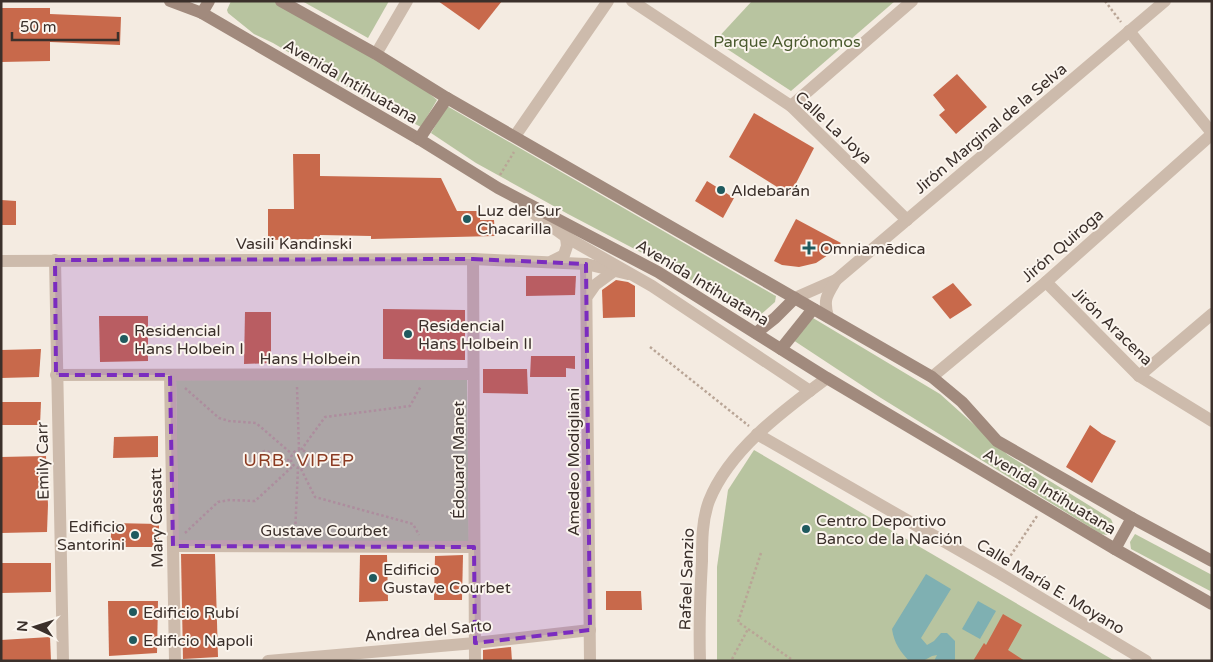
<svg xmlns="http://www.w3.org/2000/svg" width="1213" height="662" viewBox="0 0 1213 662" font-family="'Varela Round',sans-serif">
	<rect width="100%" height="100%" fill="#f4ebe1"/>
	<g fill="#b8c4a0">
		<polygon points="231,1 275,1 417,83 437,100 421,127 373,102 273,43 254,34 228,13 227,10"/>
		<polygon points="302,1 389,1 368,38"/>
		<polygon points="752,1 895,1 791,91 715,41"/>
		<polygon points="447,106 774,295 776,296 775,302 759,316 754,317 665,265 568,214 476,163 431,133"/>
		<polygon points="813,318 940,394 1008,455 1111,519 1114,526 1112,531 1107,535 1101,534 881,398 793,340"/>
		<polygon points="176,379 467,379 469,542 178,541"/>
		<polygon points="754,450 1115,661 717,661 717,567 728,490"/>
		<polygon points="1135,534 1212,575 1212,592 1131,549 1130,542"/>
	</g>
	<g fill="#7fb0b2">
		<path d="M926,574L951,589L921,638L927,645L934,641L941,633H947L955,641V661H934L937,655L932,656L923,661H909C900,651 894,643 892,629Z"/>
		<polygon points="978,601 996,611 980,639 962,629"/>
	</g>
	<g fill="#c8694b">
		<polygon points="438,1 502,1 479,30"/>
		<polygon points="1,8 50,8 50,14 121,17 120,45 50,42 50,61 1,62"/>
		<polygon points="957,74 987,107 956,134 939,115 945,110 933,95"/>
		<polygon points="754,113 814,148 790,195 729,157"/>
		<polygon points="293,154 320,154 320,176 441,178 457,211 480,211 480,220 494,220 495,236 371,239 371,236 320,235 320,239 268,240 268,209 294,209"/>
		<polygon points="707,181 734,198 723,218 695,201"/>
		<polygon points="1,200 16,201 16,225 1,225"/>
		<polygon points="796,219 841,243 831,253 816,263 799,267 782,265 774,261"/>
		<polygon points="526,276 576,276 575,295 526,296"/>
		<polygon points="616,280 628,282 635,286 635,317 603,318 602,290"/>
		<polygon points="953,283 972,305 950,319 932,297"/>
		<polygon points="383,309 465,310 465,360 383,359"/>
		<polygon points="245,312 271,312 271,363 244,364"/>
		<polygon points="99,316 148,316 148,361 100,362"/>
		<polygon points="41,349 39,377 1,378 1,350"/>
		<polygon points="531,356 575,356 575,369 566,368 566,377 530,377"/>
		<polygon points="483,369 527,369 528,394 483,393"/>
		<polygon points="1,402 41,402 40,425 1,425"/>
		<polygon points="1090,425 1102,434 1116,441 1092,483 1066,467"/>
		<polygon points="158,436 158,457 113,458 114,437"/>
		<polygon points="46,456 48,505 47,532 1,533 1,457"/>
		<polygon points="112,523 159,524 159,547 110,547"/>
		<polygon points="181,554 215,554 218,657 183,659"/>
		<polygon points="360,555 387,555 388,601 359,602"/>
		<polygon points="463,555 462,600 434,600 435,556"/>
		<polygon points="1,563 51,563 51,592 1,593"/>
		<polygon points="606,591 641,591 642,610 606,610"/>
		<polygon points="108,601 158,601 157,653 109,656"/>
		<polygon points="1003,614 1022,625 1008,650 1025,661 973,661 984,643 986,645"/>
		<polygon points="50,637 51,661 1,661 1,640"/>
		<polygon points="511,647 512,661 483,661 483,650"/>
	</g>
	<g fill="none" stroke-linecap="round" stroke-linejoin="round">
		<g stroke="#b9a596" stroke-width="2.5" stroke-dasharray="2.5 2.5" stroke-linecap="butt">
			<polyline points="1105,1 1121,22"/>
			<polyline points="500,175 514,152"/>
			<polyline points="650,347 749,426"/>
			<polyline points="297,387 299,450"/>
			<polyline points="185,388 219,418 229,421 256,423 292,454"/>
			<circle cx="300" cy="459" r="9"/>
			<polyline points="301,450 325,417 410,406 421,386"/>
			<circle cx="265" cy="459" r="8"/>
			<polyline points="272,460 290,460"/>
			<polyline points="301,469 315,497 413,524 419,535"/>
			<polyline points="185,533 218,502 229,500 255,501 293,466"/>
			<polyline points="295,534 298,468"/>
			<polyline points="761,553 738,622 791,659"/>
			<polyline points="1005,564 1037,516"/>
			<polyline points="732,659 748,629"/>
		</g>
		<g stroke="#cdbbac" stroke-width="12">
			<polyline points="632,1 791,106 907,220"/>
			<polyline points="1129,31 1212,133"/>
			<polyline points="376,54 407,1"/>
			<polyline points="791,106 912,1"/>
			<polyline points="515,136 608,1"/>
			<polyline points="473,259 475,661"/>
			<polyline points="55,260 63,661"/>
			<polyline points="1,261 473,259 586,264 628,274"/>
			<polyline points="552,261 564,255 567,246 566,237"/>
			<polyline points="586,264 590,661"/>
			<polyline points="1046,282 1139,376 1212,421"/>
			<polyline points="588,295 595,285 614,271"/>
			<polyline points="795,298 836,280"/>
			<path d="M828,317C823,299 827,295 836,280L1165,1"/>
			<polyline points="56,375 473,374"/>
			<polyline points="170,375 175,661"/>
			<polyline points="1139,376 1212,314"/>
			<polyline points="932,377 1046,282 1212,134"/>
			<polyline points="757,434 999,573 1146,661"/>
			<polyline points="173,546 474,547"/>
			<polyline points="268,661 475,643 590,630"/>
			<path d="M700,661C699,627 700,595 702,561C702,541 702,520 709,501C729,450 784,410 827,378"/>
		</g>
		<polyline stroke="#cdbbac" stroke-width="12" points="522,205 566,237 652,286 810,391"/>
		<g stroke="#a18a7d" stroke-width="12">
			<polyline points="170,1 202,13 419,139 498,188 658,272 827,378 1115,549 1212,604"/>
			<polyline points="281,1 376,54 447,98 932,377 962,402 997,441 1132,518 1212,561"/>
			<polyline points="202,13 209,1"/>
			<polyline points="419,139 447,98"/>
			<polyline points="756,333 775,318 795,298"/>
			<polyline points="781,349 813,309"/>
			<polyline points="1115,549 1132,518"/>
		</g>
	</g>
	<path fill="#7b2cbf" fill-opacity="0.2" stroke="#7b2cbf" stroke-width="4" stroke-dasharray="10 6" stroke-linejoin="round" d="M473,259L586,264L590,630L475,643L474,547L173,546L170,375H56L55,260Z"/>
	<g fill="#1f5a5e" stroke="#fbf5ee" stroke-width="2">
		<circle cx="721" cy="190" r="5"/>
		<circle cx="467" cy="219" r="5"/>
		<path d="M806.5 240.5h5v5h5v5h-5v5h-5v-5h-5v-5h5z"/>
		<circle cx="408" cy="334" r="5"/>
		<circle cx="124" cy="339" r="5"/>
		<circle cx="806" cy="529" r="5"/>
		<circle cx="135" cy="535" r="5"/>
		<circle cx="373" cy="578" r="5"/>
		<circle cx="133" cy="612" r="5"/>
		<circle cx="133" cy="640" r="5"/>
	</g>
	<g text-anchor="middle" stroke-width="4" stroke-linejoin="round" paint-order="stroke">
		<g font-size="16" fill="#4a5a2e" stroke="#fbf5ee">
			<text x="787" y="47">Parque Agrónomos</text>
		</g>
		<g font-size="16" fill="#3b302b" stroke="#fbf5ee">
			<text transform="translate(351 81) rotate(30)" y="6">Avenida Intihuatana</text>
			<text transform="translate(834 127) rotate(43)" y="6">Calle La Joya</text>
			<text transform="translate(990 128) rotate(-40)" y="6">Jirón Marginal de la Selva</text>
			<text x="294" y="249">Vasili Kandinski</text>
			<text transform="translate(1062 245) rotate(-41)" y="6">Jirón Quiroga</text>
			<text transform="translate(703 282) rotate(31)" y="6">Avenida Intihuatana</text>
			<text transform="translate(1113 326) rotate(44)" y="6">Jirón Aracena</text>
			<text x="310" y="364">Hans Holbein</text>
			<text transform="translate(458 460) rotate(-90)" y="6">Édouard Manet</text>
			<text transform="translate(42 461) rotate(-91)" y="6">Emily Carr</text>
			<text transform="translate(573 462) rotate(-90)" y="6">Amedeo Modigliani</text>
			<text transform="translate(1050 491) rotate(31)" y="6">Avenida Intihuatana</text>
			<text transform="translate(156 518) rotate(-91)" y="6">Mary Cassatt</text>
			<text x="324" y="536">Gustave Courbet</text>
			<text transform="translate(686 579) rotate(-88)" y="6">Rafael Sanzio</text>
			<text transform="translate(1051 586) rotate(31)" y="6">Calle María E. Moyano</text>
			<text transform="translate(428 630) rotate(-5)" y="6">Andrea del Sarto</text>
		</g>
		<g font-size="16" fill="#3b302b" stroke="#fbf5ee" text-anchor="start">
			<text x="731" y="196">Aldebarán</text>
			<text x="477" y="216">Luz del Sur<tspan x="477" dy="18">Chacarilla</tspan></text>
			<text x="820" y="254">Omniamēdica</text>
			<text x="418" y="331">Residencial<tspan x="418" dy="18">Hans Holbein II</tspan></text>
			<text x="134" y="336">Residencial<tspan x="134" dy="18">Hans Holbein I</tspan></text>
			<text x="816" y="526">Centro Deportivo<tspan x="816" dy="18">Banco de la Nación</tspan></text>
			<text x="125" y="532" text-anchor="end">Edificio<tspan x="125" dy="18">Santorini</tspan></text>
			<text x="383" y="575">Edificio<tspan x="383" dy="18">Gustave Courbet</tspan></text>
			<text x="143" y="618">Edificio Rubí</text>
			<text x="143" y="646">Edificio Napoli</text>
		</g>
		<g font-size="18" letter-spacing="1" fill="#8c3b22" stroke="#fbf5ee">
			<text x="299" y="466">URB. VIPEP</text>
		</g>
	</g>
	<rect width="1213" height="662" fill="none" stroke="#3b302b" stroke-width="5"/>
	<g transform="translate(35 627) rotate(274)" stroke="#fbf5ee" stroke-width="4" paint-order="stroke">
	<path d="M0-4L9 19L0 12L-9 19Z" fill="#3b302b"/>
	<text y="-8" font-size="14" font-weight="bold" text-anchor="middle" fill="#3b302b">N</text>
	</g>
	<path d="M12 32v8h106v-8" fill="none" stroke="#3b302b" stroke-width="2.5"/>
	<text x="20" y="32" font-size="15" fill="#3b302b" stroke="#fbf5ee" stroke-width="4" paint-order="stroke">50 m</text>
</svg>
